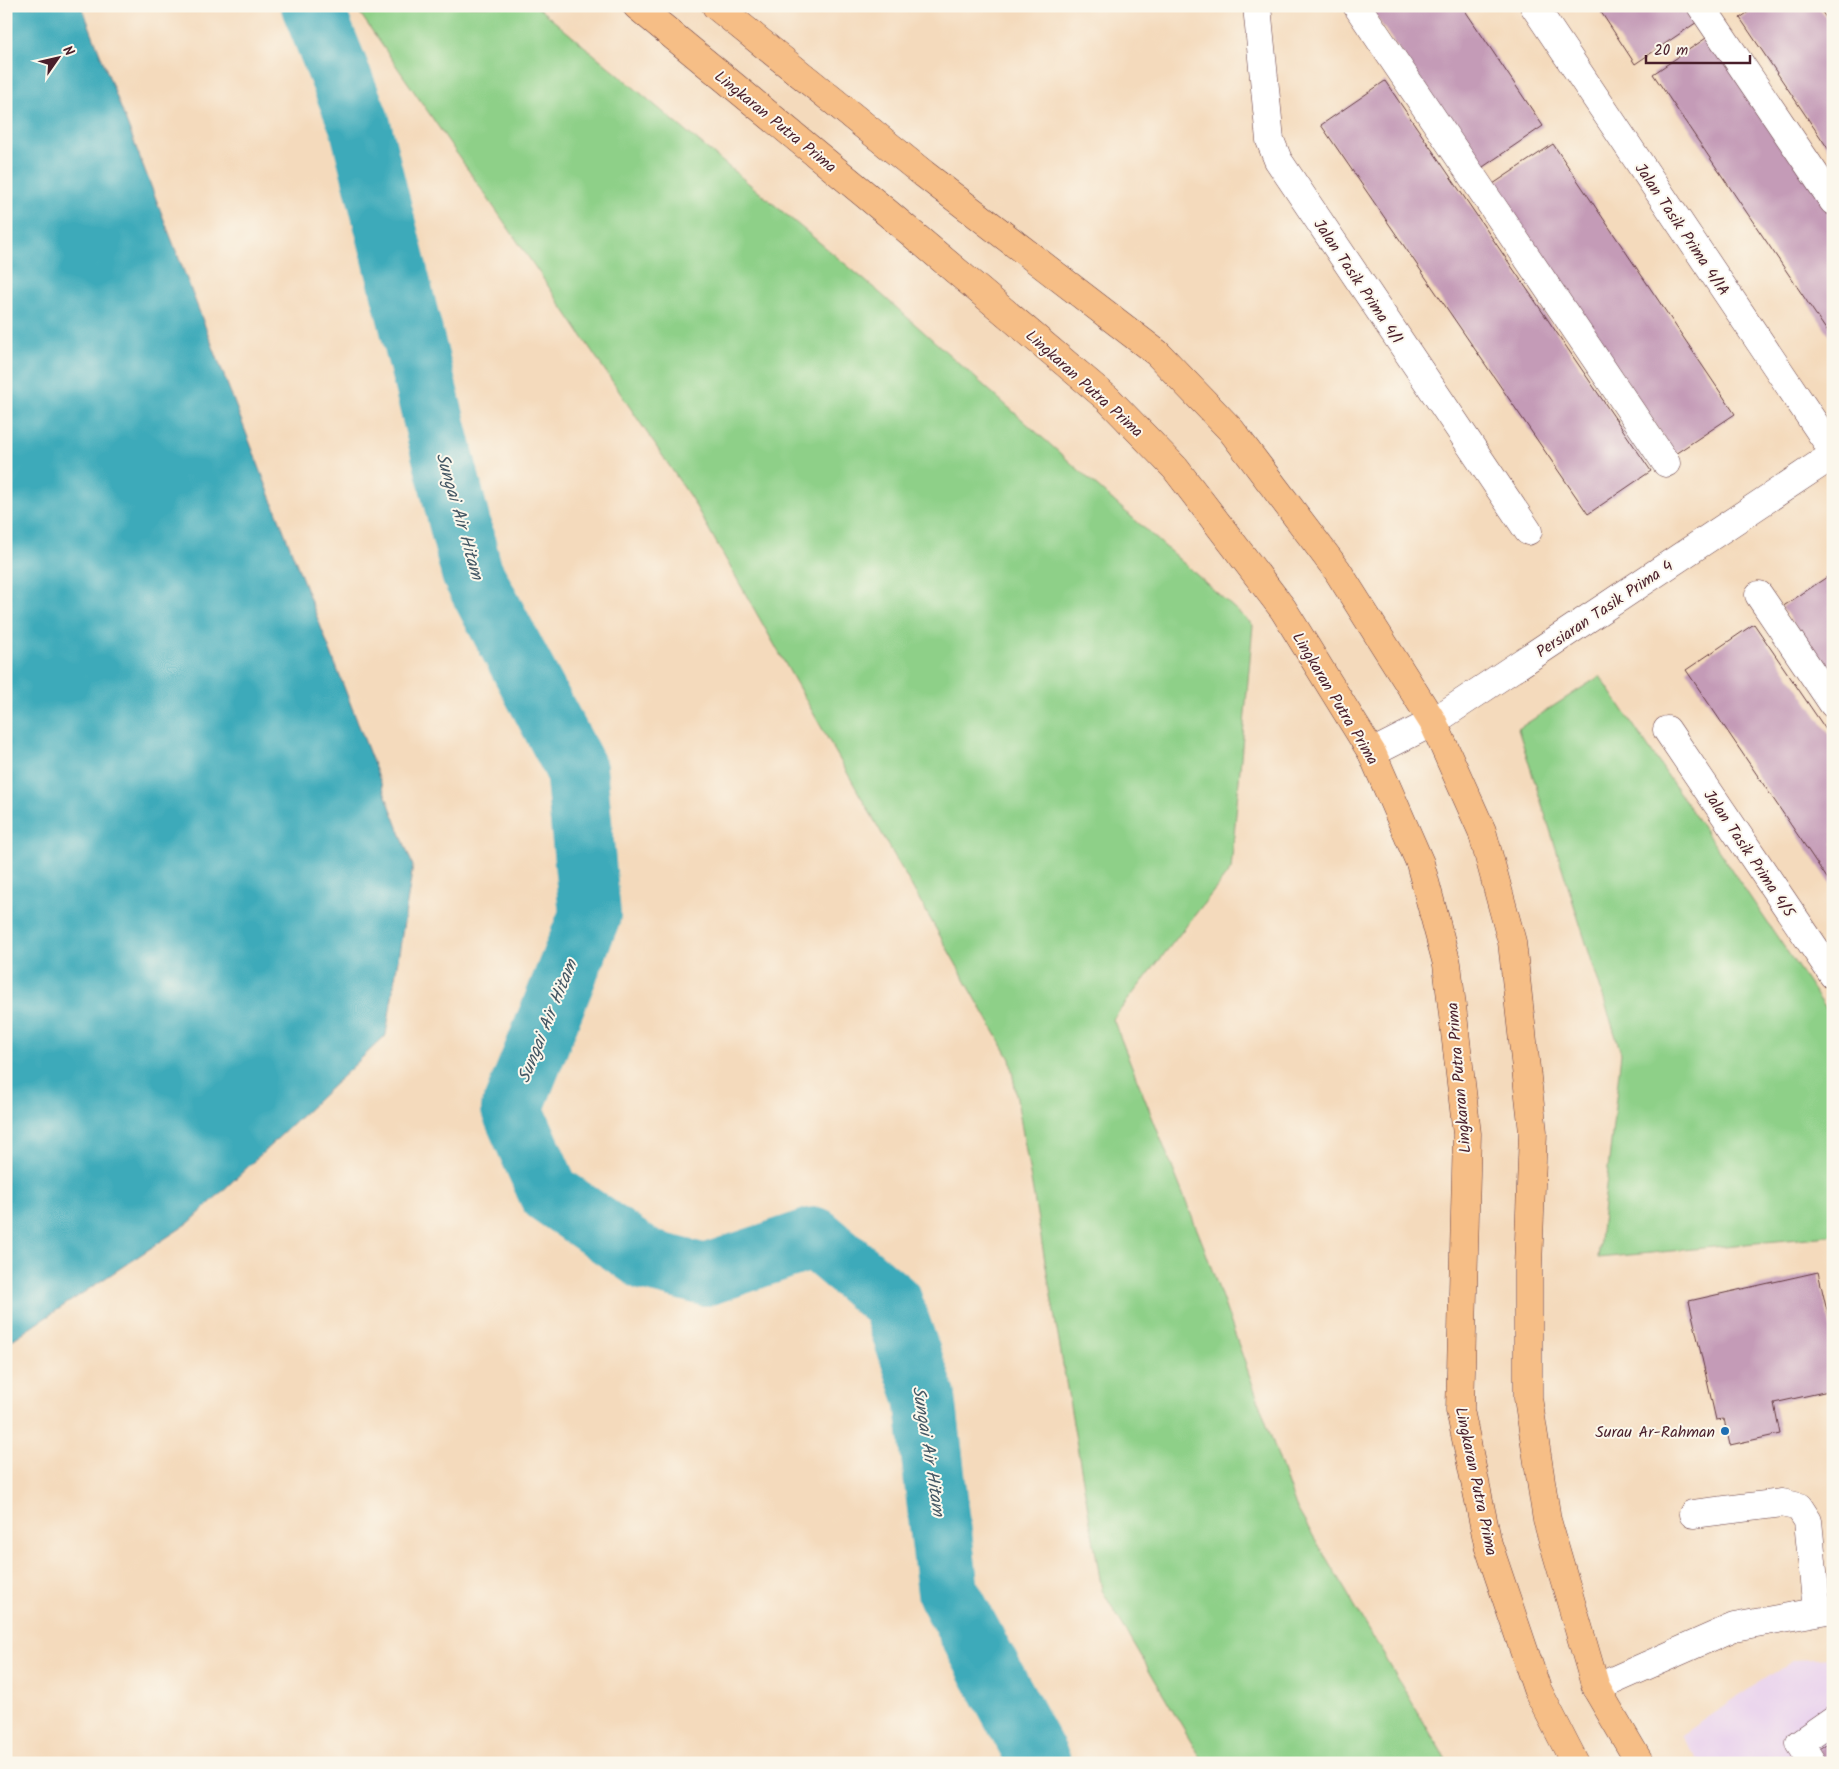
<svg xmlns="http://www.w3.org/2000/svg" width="1839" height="1769" viewBox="0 0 1839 1769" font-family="Kalam,sans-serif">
	<rect width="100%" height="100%" fill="#fbf7ec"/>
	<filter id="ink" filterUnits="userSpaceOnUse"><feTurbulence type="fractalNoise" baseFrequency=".02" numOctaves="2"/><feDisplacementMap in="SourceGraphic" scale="10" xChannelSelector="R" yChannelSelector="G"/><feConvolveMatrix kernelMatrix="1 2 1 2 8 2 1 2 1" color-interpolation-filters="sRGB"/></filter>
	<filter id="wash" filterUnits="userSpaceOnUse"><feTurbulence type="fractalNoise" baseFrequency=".0096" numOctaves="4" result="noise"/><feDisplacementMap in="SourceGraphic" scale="20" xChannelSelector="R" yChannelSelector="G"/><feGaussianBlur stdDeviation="1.12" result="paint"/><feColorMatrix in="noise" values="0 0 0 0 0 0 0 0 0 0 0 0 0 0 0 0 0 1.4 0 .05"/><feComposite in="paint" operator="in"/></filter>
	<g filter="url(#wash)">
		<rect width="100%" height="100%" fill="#f4dabc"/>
		<polygon fill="#e9d2ed" points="1833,1658 1833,1763 1700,1763 1681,1735 1792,1660"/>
		<g fill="#8ed088" stroke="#6c785a">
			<polygon points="355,6 536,6 880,293 1253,625 1231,869 1113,1019 1204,1247 1296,1507 1448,1763 1204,1763 1102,1590 1010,1059 691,498 540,274"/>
			<polygon points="1600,676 1833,1019 1833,1234 1829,1236 1598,1258 1621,1053 1518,729"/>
		</g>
		<polygon fill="#3caaba" stroke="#436472" points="6,6 80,6 84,12 413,866 386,1035 190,1222 6,1344"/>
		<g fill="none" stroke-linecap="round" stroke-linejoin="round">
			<polyline stroke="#3caaba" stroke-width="62" points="312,6 360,125 472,573 576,769 590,915 512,1109 549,1193 646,1260 705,1275 815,1238 892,1303 925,1397 948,1592 1040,1763"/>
		</g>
		<g id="blocks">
			<g fill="#c49bb7">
				<polygon points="1369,6 1462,6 1543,126 1480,169"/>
				<polygon points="1597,6 1695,6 1703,18 1635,64"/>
				<polygon points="1757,6 1818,6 1833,28 1833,156 1740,18"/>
				<polygon points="1712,34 1833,213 1833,340 1653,74"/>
				<polygon points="1385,81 1651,471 1588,514 1321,125"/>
				<polygon points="1553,144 1735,414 1675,454 1493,184"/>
				<polygon points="1833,573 1833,682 1782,607"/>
				<polygon points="1754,624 1833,740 1833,887 1686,670"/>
				<polygon points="1818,1272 1833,1337 1833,1390 1774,1403 1780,1434 1730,1445 1724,1419 1716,1420 1689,1301"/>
				<polygon points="1833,1741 1833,1763 1826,1763 1818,1750"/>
			</g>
		</g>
	</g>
	<g filter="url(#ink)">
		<use href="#blocks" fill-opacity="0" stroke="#643b41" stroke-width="1"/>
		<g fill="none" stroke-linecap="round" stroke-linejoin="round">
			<defs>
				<g id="minor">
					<polyline points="1257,6 1270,140 1278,160 1528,531"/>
					<polyline points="1357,6 1666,463"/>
					<polyline points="1534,6 1833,451"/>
					<polyline points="1701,6 1833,201"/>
					<polyline points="1759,595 1833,704"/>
					<polyline points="1667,730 1833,975"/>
					<polyline points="1372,753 1433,722 1833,455"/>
					<polyline points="1693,1514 1782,1503 1799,1507 1808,1521 1817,1611"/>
					<polyline points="1596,1688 1734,1627 1833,1609"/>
					<polyline points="1813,1763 1800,1743 1833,1720"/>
				</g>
				<g id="major">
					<polyline points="637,6 884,210 1108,399 1175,468 1283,609 1372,753 1420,863 1447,964 1467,1134 1460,1410 1488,1544 1537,1689 1575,1763"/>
					<polyline points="716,6 924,174 1157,353 1231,430 1337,570 1433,722 1482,831 1512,942 1533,1132 1528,1267 1528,1398 1547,1520 1596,1688 1640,1763"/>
				</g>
			</defs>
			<use href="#minor" stroke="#643b41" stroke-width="29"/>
			<use href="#major" stroke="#643b41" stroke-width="29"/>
			<use href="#minor" stroke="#fff" stroke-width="28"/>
			<use href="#major" stroke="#f6be86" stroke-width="28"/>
		</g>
	</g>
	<circle fill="#1f6fb2" stroke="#fbf7ec" stroke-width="2" cx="1725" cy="1431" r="5"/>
	<g text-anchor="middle" stroke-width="4" stroke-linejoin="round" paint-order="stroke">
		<g font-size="16" fill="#4a1f2b" stroke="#fbf7ec">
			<text transform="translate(776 121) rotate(39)" y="6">Lingkaran Putra Prima</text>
			<text transform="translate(1683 229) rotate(56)" y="6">Jalan Tasik Prima 4/1A</text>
			<text transform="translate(1359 281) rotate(56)" y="6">Jalan Tasik Prima 4/1</text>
			<text transform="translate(1085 383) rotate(42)" y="6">Lingkaran Putra Prima</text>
			<text transform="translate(1604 608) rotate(-34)" y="6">Persiaran Tasik Prima 4</text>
			<text transform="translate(1336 698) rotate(59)" y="6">Lingkaran Putra Prima</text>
			<text transform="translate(1750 853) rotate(56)" y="6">Jalan Tasik Prima 4/5</text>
			<text transform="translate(1458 1078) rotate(-95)" y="6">Lingkaran Putra Prima</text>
			<text transform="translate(1477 1481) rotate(78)" y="6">Lingkaran Putra Prima</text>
		</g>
		<g font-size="16" fill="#4a1f2b" stroke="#fbf7ec" text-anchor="end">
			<text x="1715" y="1437">Surau Ar-Rahman</text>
		</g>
		<g font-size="18" font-style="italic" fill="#445764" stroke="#fbf7ec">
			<text transform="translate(460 516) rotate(74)" y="6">Sungai Air Hitam</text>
			<text transform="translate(547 1021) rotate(-68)" y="6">Sungai Air Hitam</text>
			<text transform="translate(929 1451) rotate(81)" y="6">Sungai Air Hitam</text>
		</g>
	</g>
	<rect width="1839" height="1769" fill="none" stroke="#fbf7ec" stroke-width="25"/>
	<g transform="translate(58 58) rotate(56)" stroke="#fbf7ec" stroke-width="4" paint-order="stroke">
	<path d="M0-4L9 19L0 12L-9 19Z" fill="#4a1f2b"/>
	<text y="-8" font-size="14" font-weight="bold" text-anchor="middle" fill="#4a1f2b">N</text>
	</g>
	<path d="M1646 55v8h104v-8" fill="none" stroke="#4a1f2b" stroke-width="2.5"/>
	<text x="1654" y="55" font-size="15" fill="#4a1f2b" stroke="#fbf7ec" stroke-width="4" paint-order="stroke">20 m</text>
</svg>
